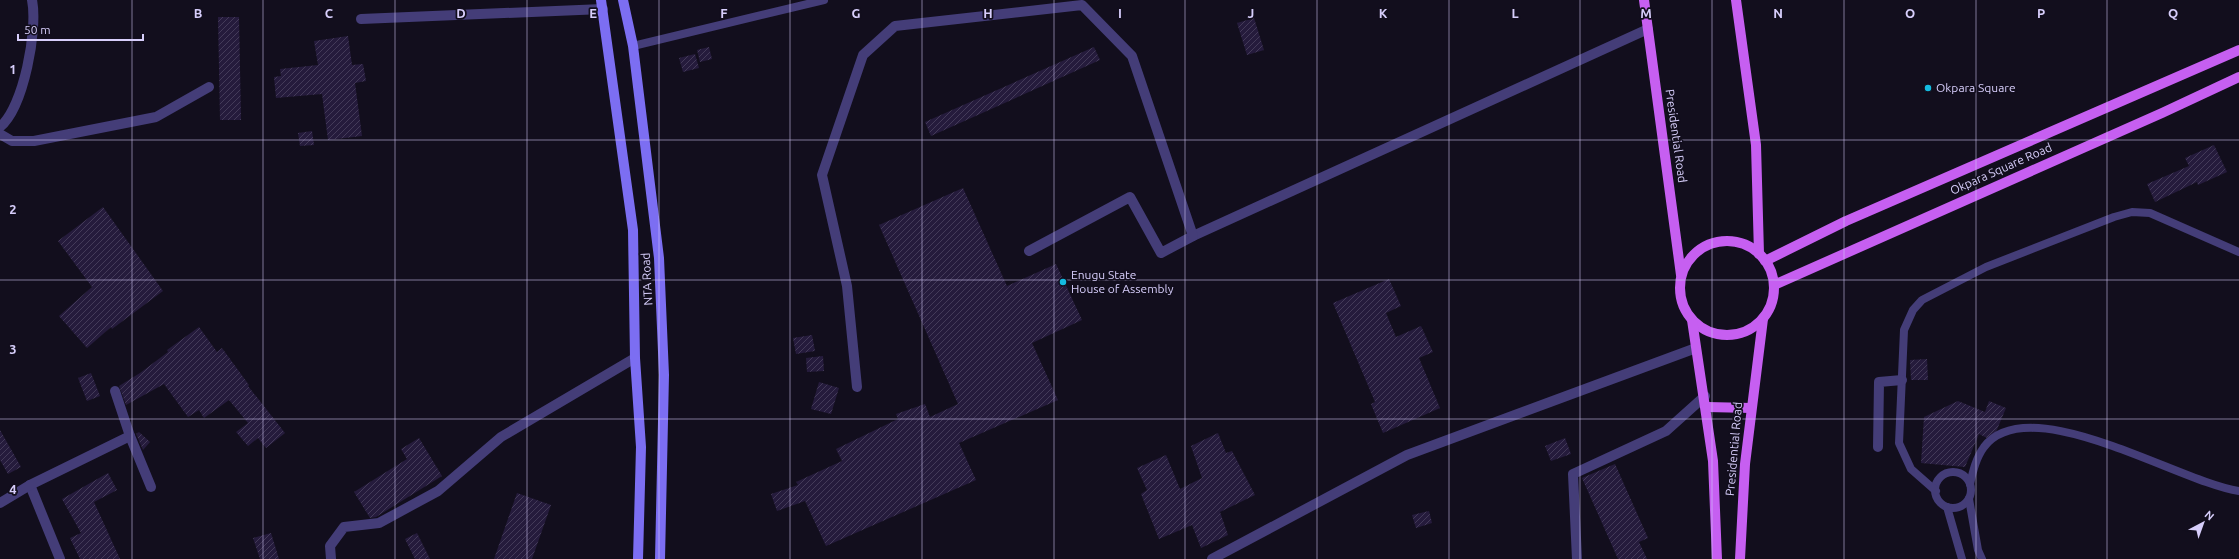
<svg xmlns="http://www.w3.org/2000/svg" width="2239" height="559" viewBox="0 0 2239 559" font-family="Ubuntu,sans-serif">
	<defs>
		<pattern id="building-hatch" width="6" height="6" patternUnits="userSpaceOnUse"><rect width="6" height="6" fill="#251b3c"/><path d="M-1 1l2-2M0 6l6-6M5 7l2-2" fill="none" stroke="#443b59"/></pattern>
	</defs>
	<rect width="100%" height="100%" fill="#120e1d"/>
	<g fill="url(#building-hatch)">
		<polygon points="218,17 239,17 241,120 220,120"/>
		<polygon points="1254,18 1264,50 1247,55 1237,23"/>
		<polygon points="348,36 352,65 363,64 366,81 355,83 362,136 328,140 322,94 276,98 274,77 281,76 280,69 318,65 314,41"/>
		<polygon points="709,47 712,59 700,62 697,50"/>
		<polygon points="1094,47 1100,60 931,136 925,122"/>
		<polygon points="695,54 699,68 683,72 679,58"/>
		<polygon points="312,131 314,145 300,146 298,133"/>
		<polygon points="2214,145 2227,172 2198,185 2197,182 2155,202 2147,184 2189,166 2185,158"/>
		<polygon points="963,188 1007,286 1056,264 1082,320 1032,343 1058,400 959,443 976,480 826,546 805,501 777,511 771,494 798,485 796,482 842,461 836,449 898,419 896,414 925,404 930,417 958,404 879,225"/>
		<polygon points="103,207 163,291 112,329 111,327 87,348 59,316 92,287 58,241"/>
		<polygon points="1389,279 1401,306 1386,313 1396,337 1421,326 1433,352 1419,358 1440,408 1383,433 1371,404 1375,402 1333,303"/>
		<polygon points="199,327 217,352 222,348 249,385 248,386 285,433 266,448 258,438 248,446 236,432 248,423 229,400 204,418 199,410 188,417 164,384 126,405 119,386 140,373 168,352 167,350"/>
		<polygon points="812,335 815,351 796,354 793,338"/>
		<polygon points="823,356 824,371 807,372 806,358"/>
		<polygon points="1927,359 1928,380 1911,380 1910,360"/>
		<polygon points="91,373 100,396 87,401 78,378"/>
		<polygon points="819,382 839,388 831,414 811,409"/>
		<polygon points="1958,401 1985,412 1989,401 2006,408 1996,432 1987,438 1979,434 1965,467 1921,463 1924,417"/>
		<polygon points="0,430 21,467 8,474 0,460"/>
		<polygon points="139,432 150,442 143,450 136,434"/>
		<polygon points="1218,433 1226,453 1232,451 1255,495 1220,512 1228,535 1201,548 1192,525 1159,539 1141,494 1147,490 1137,468 1166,455 1180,489 1202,478 1191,446"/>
		<polygon points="419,438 442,476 376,517 370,518 354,492 407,459 401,449"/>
		<polygon points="1565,438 1571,454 1551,461 1545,446"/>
		<polygon points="1615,464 1648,538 1639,542 1647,559 1618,559 1582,478"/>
		<polygon points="108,473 117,490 94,502 120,559 80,559 70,538 81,533 62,499"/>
		<polygon points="517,493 551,505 532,559 494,559"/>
		<polygon points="1429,511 1432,523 1416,528 1412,515"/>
		<polygon points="271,533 279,559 260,559 253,538"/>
		<polygon points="417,533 430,559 415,559 405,539"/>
	</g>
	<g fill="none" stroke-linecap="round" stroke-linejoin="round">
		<g stroke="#443d78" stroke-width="8">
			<polyline points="633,46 824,0"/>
			<circle cx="1953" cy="490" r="18"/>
			<path d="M1970,484C1973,471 1976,458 1984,447C2029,388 2181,483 2239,491"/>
			<polyline points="1936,491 1911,469 1899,443 1904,330 1913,310 1922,300 1986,267 2114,217 2132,212 2150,213 2239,252"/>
			<polyline points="1969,499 1978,550 1982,559"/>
			<polyline points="1947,507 1962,559"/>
		</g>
		<g stroke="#443d78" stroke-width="10">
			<polyline points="361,19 603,9"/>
			<path d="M0,127C24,107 38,29 32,0"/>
			<polyline points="0,134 12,141 34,141 156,117 209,87"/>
			<polyline points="1029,251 1130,197 1161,253 1193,236 1648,29"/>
			<polyline points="857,387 847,286 822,175 863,55 895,26 1082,5 1132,56 1193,236"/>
			<polyline points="115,391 130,436 151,487"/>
			<polyline points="1878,447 1879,382 1902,380"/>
			<polyline points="30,485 60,559"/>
			<polyline points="0,503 30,485 130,436"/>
			<polyline points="331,559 330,546 344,527 379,523 438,491 501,437 635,358"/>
			<polyline points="1212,559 1407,455 1696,348"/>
			<polyline points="1577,559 1573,474 1666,431 1705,396"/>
		</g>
		<g stroke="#7c6ef2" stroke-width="10">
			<polyline points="601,0 633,230 635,358 641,447 638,559"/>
			<polyline points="623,0 633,46 659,258 664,375 660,559"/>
		</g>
		<g stroke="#c65ff1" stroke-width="10">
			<polyline points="1644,0 1681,275"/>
			<polyline points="1736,0 1756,145 1759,254"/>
			<circle cx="1727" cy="288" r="47"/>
			<polyline points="1765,261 1846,221 2239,50"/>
			<polyline points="1774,285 2162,113 2239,77"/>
			<polyline points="1692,320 1713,461 1717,559"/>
			<polyline points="1707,407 1751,408"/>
			<polyline points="1740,559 1745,464 1763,319"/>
		</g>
	</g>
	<path fill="none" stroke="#d7cefb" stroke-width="1" stroke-opacity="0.55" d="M132,0V559M263,0V559M395,0V559M527,0V559M659,0V559M790,0V559M922,0V559M1054,0V559M1185,0V559M1317,0V559M1449,0V559M1580,0V559M1712,0V559M1844,0V559M1976,0V559M2107,0V559M0,140H2239M0,280H2239M0,419H2239"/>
	<g fill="#14bbe0" stroke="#120e1d" stroke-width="1.5">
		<circle cx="1928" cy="88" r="4"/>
		<circle cx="1063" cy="282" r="4"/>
	</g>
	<g text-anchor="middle" stroke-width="3.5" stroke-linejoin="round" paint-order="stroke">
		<g font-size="12" fill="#d7cefb" stroke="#120e1d" text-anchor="start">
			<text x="1936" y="92">Okpara Square</text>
			<text x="1071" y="279">Enugu State<tspan x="1071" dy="14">House of Assembly</tspan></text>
		</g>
		<g font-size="12" fill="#d7cefb" stroke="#120e1d">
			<text transform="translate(1676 136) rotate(82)" y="4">Presidential Road</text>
			<text transform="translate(2001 169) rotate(-24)" y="4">Okpara Square Road</text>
			<text transform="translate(647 279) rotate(-93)" y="4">NTA Road</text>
			<text transform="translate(1734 449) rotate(-85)" y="4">Presidential Road</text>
		</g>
	</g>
	<g font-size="13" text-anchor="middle" font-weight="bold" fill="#d7cefb" stroke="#120e1d" stroke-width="3.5" stroke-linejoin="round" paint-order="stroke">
		<text x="198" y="18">B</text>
		<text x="329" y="18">C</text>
		<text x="461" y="18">D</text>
		<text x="593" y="18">E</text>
		<text x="724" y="18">F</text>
		<text x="856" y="18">G</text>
		<text x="988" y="18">H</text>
		<text x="1120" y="18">I</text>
		<text x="1251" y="18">J</text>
		<text x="1383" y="18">K</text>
		<text x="1515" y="18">L</text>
		<text x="1646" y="18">M</text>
		<text x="1778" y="18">N</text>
		<text x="1910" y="18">O</text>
		<text x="2041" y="18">P</text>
		<text x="2173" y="18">Q</text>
		<text x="13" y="74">1</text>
		<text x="13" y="214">2</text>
		<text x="13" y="354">3</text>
		<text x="13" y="494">4</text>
	</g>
	<g transform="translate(2203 523) rotate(41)" stroke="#120e1d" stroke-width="3" paint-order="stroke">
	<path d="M0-3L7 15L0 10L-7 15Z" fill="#d7cefb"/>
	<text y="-6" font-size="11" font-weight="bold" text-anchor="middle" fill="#d7cefb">N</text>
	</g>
	<path d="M18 34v6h125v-6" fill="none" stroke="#d7cefb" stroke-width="2"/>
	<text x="24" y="34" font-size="12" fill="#d7cefb" stroke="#120e1d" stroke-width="3" paint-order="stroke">50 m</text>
</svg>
